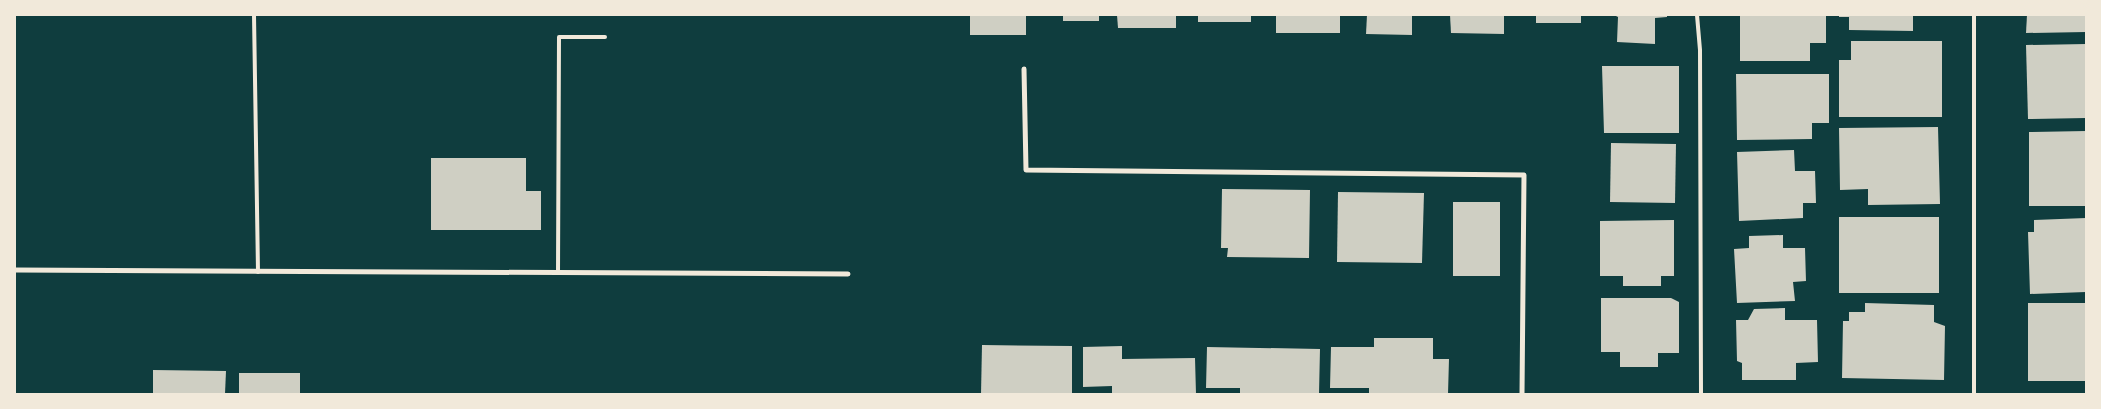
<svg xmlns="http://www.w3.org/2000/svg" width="2101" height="409" viewBox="0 0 2101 409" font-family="'Playfair Display',serif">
	<rect width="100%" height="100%" fill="#0f3d3e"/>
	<g fill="#cfcfc3">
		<rect x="970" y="15" width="56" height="20"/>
		<rect x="1063" y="15" width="36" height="6"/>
		<polygon points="1117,15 1176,15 1176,28 1118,28"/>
		<rect x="1198" y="15" width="53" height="7"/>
		<rect x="1276" y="15" width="64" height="18"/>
		<polygon points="1367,15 1412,15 1412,35 1366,34"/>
		<polygon points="1450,15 1504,15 1504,34 1451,33"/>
		<rect x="1536" y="15" width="45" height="8"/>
		<polygon points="1614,15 1667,15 1667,17 1655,18 1655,44 1617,42 1618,17"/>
		<polygon points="1740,15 1826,15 1826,43 1810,43 1810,61 1740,61"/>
		<polygon points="1839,15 1913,15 1913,31 1849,30 1849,17 1839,17"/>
		<polygon points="2027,15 2086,15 2086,32 2026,33"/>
		<polygon points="1851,41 1942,41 1942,117 1839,117 1839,60 1851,60"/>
		<polygon points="2086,44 2086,118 2028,119 2026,45"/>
		<polygon points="1602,66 1679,66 1679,133 1604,133"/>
		<polygon points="1736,74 1829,74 1829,123 1812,123 1812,139 1737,140"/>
		<polygon points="1938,127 1940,204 1868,205 1868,189 1840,190 1839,128"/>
		<polygon points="2086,131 2086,206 2029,206 2029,132"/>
		<polygon points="1611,143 1676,144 1675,203 1610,202"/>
		<polygon points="1794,150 1795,171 1815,171 1816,203 1803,203 1803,218 1739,221 1737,152"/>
		<polygon points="431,158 526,158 526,191 541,191 541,230 431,230"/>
		<polygon points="1222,189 1310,190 1309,258 1227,257 1228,248 1221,248"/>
		<polygon points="1338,192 1424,193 1422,263 1337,262"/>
		<rect x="1453" y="202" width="47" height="74"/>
		<rect x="1839" y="217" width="100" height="76"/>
		<polygon points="2086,218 2086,292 2030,294 2028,232 2034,232 2034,220"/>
		<polygon points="1674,220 1674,276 1661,276 1661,286 1623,286 1623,276 1600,276 1600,221"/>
		<polygon points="1783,235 1783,248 1805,248 1806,281 1793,282 1795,301 1737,303 1734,249 1749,248 1749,236"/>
		<polygon points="1601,298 1671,298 1679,302 1679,353 1658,353 1658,367 1620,367 1620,352 1601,352"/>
		<polygon points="1865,303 1934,305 1934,322 1945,326 1944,380 1842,378 1843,321 1849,321 1849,312 1865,312"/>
		<rect x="2028" y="303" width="58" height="78"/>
		<polygon points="1785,308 1785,320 1817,320 1818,362 1796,363 1796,380 1742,380 1742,363 1737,361 1736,320 1748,320 1754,309"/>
		<polygon points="1374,338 1433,338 1433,359 1449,359 1448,394 1369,394 1369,388 1330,388 1331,347 1374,347"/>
		<polygon points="982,345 1072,346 1072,394 981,394"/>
		<polygon points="1122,346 1122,359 1195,358 1196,394 1112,394 1112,386 1083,387 1083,347"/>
		<polygon points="1207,347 1320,349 1319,394 1240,394 1240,388 1206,388"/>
		<polygon points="153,370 226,371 225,394 153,394"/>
		<rect x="239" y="373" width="61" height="21"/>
	</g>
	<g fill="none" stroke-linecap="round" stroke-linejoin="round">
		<g stroke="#f1e9da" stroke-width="4">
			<polyline points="254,15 258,272"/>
			<polyline points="1697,15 1700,50 1701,394"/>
			<polyline points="1974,15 1974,394"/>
			<polyline points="558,273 559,37 605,37"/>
		</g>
		<g stroke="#f1e9da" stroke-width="5">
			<polyline points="1024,69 1026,170 1524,175 1522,394"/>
			<polyline points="15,270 848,274"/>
		</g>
	</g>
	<rect width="2101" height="409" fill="none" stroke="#f1e9da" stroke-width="32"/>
</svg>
